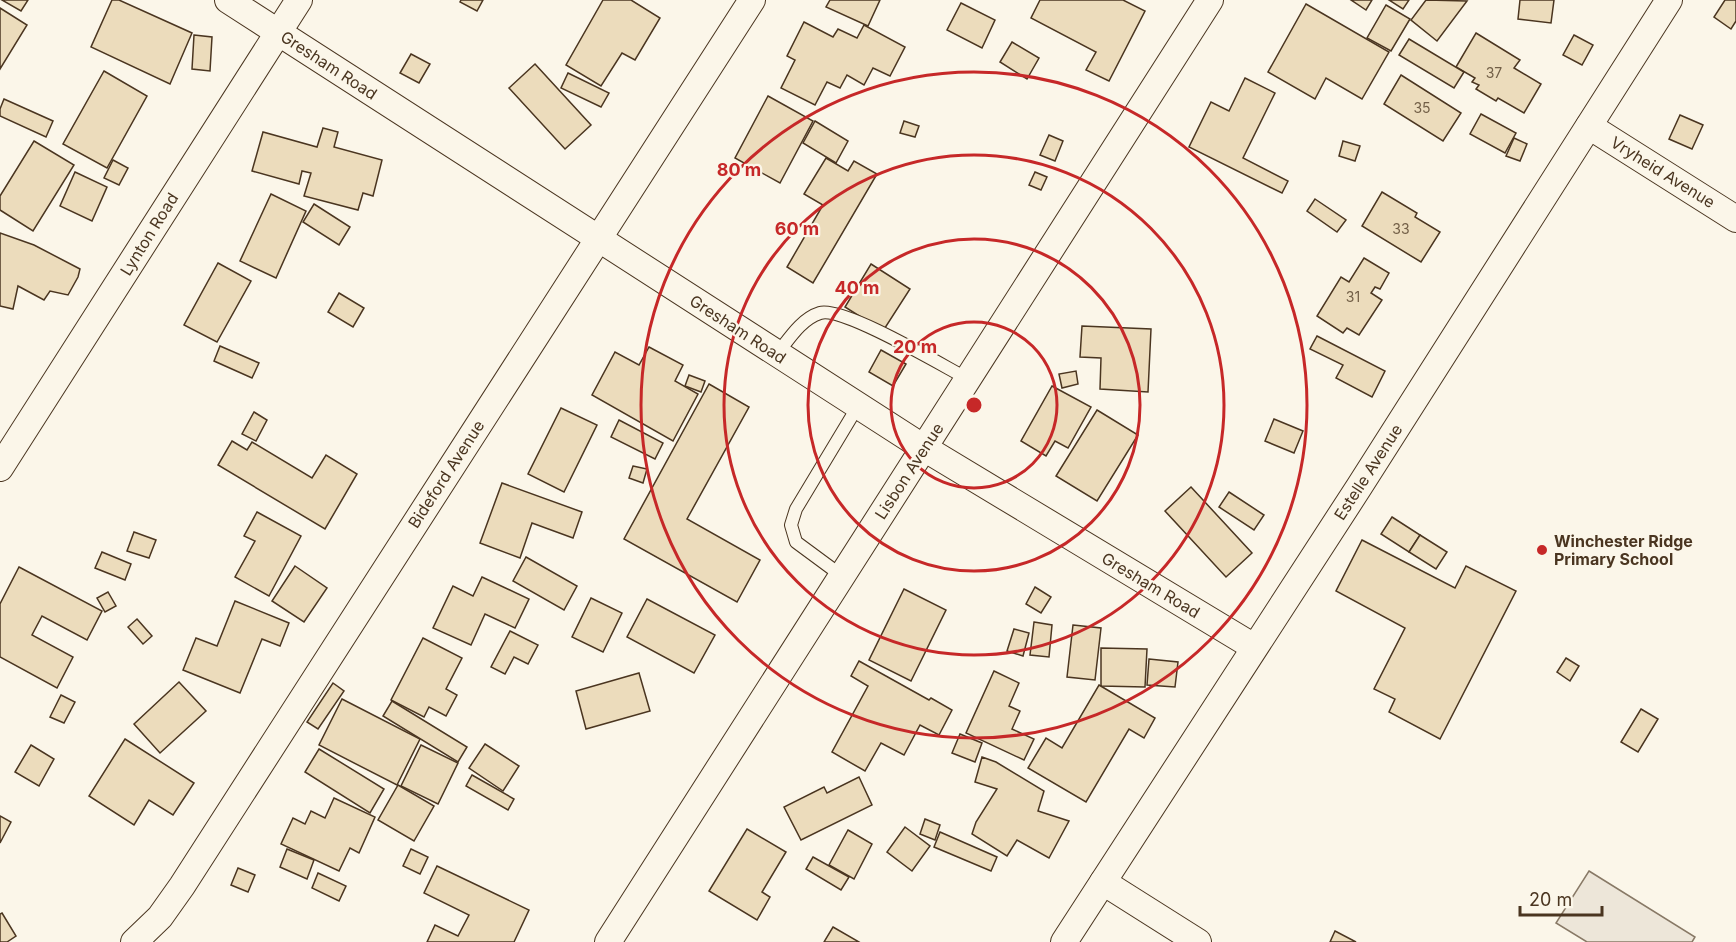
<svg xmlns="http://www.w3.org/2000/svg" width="1736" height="942" viewBox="0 0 1736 942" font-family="Inter,sans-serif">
	<rect width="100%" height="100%" fill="#fbf6e9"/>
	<polygon fill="#ede6d9" stroke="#887966" stroke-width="1.5" points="1589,871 1695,937 1692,942 1587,942 1556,923"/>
	<g fill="#ecdcbc" stroke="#4a3520" stroke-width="1.5">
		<polygon points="2,0 28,0 21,11"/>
		<polygon points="112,0 119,0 192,33 170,84 91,47"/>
		<polygon points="461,0 483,0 477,11 460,2"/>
		<polygon points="603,0 631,0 660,18 635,60 622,53 601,86 566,65"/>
		<polygon points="830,0 880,0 868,26 826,7"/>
		<polygon points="1040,0 1123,0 1145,11 1109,81 1086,70 1096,52 1031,18"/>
		<polygon points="1351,0 1372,0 1366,10"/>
		<polygon points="1389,0 1409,0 1403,9"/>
		<polygon points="1426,0 1467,1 1437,41 1411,20"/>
		<polygon points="1520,0 1554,0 1551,23 1518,19"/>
		<polygon points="1725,0 1736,0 1736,21 1731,29 1714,17"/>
		<polygon points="961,3 995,20 982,48 947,30"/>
		<polygon points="1306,4 1389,52 1362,99 1326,78 1315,99 1268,72"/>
		<polygon points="1386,5 1410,19 1391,51 1367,38"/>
		<polygon points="0,8 27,25 0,69"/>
		<polygon points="804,22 833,37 838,29 857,38 864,25 905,47 890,76 873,68 864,85 847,75 840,88 827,82 815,105 781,88 795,60 787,56"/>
		<polygon points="1476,33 1520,60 1514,68 1541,84 1524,113 1498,98 1496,101 1476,89 1479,85 1472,82 1475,78 1456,67"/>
		<polygon points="194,35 212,37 210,71 192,69"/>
		<polygon points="1574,35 1593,45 1582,65 1563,55"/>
		<polygon points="1409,39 1464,72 1454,88 1399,55"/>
		<polygon points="1012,42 1039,58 1027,79 1000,62"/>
		<polygon points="411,54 430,64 419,83 400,73"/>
		<polygon points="535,64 591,125 565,149 509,88"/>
		<polygon points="104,71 147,96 107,168 63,144"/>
		<polygon points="568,73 609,93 601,107 561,88"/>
		<polygon points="1401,75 1461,113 1443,141 1384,104"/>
		<polygon points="1245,78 1275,93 1243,158 1288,181 1282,193 1189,147 1211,102 1229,111"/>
		<polygon points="768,96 813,121 780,183 735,158"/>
		<polygon points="4,99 53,121 46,137 0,116 0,109"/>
		<polygon points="1481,114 1516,133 1505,153 1470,134"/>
		<polygon points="1680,115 1703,125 1692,149 1669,139"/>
		<polygon points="815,121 848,141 836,163 803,143"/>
		<polygon points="904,121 919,126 915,137 900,133"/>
		<polygon points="323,128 338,132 334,147 382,160 373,196 363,193 358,210 304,196 311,173 302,171 299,184 252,171 263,132 317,147"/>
		<polygon points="1049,135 1063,141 1055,161 1040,155"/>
		<polygon points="1514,138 1527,144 1520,161 1506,156"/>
		<polygon points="34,141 74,165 33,231 0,210 0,196"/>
		<polygon points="1343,141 1360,146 1355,161 1339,156"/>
		<polygon points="826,158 848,171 854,161 877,174 813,283 787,267 823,205 804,194"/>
		<polygon points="113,160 128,168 119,185 104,178"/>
		<polygon points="75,172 107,187 92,221 60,206"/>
		<polygon points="1035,172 1047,177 1041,190 1029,185"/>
		<polygon points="1382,192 1417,213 1415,217 1440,232 1421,262 1362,226"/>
		<polygon points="271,194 306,211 276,278 240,261"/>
		<polygon points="1315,199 1346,220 1337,232 1307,211"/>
		<polygon points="314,204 350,227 339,245 303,222"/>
		<polygon points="0,233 34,245 80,269 78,277 68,295 50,291 44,300 18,286 13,309 0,306"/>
		<polygon points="1364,258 1389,273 1380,289 1375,287 1371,293 1382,300 1359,335 1347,328 1343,333 1317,316 1341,277 1349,282"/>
		<polygon points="218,263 251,281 217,342 184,325"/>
		<polygon points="871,264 910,289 883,331 845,307"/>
		<polygon points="339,293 364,308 353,327 328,312"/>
		<polygon points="1082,326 1151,329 1148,392 1100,389 1101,358 1080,357"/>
		<polygon points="1317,336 1385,371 1372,397 1336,378 1343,365 1310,349"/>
		<polygon points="220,346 259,363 252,378 214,361"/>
		<polygon points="649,347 683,365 675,381 698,394 673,441 592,395 615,352 639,365"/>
		<polygon points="881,350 906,364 893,386 869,372"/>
		<polygon points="1076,371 1078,384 1062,388 1059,374"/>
		<polygon points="689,375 705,381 701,392 685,386"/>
		<polygon points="709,384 749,407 687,519 760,560 737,602 624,539"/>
		<polygon points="1052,386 1091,407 1068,448 1055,441 1046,456 1021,441"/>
		<polygon points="561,408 597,425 564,492 528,474"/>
		<polygon points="1097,410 1138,435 1097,501 1056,476"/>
		<polygon points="254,412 267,420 256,441 242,434"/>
		<polygon points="1274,419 1303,431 1294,453 1265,441"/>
		<polygon points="619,420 663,443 655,459 611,437"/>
		<polygon points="232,441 247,450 252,442 312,478 326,455 357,474 325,529 218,465"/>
		<polygon points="633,466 647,469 643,483 629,478"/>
		<polygon points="502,483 582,512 573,538 532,523 520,558 480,543"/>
		<polygon points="1191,487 1252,553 1226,577 1165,511"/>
		<polygon points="1229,492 1264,515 1254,530 1219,507"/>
		<polygon points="257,512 301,536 269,596 235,577 255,541 244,536"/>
		<polygon points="1392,517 1420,535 1409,552 1381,534"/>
		<polygon points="134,532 156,540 149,558 127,551"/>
		<polygon points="1420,535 1447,552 1436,569 1409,552"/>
		<polygon points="1362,540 1455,588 1466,566 1516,591 1440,739 1389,712 1395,699 1374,689 1405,628 1336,591"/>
		<polygon points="102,552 131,564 125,580 95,568"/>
		<polygon points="526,557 577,586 564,610 513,581"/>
		<polygon points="295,566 327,588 304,622 272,601"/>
		<polygon points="19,567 102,611 87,640 42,616 32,635 73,657 57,688 0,657 0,604"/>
		<polygon points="482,577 529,599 515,628 485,614 471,645 433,628 453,586 473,596"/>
		<polygon points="1035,587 1051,597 1041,613 1026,604"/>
		<polygon points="904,589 946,610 911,681 869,660"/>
		<polygon points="108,592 116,606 105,612 97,598"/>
		<polygon points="591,598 622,613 603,652 572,637"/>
		<polygon points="647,599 715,635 694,673 627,637"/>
		<polygon points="235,601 289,623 280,646 262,639 240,693 183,670 196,638 217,646"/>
		<polygon points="137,619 152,636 143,644 128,627"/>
		<polygon points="1034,622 1052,625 1049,657 1030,655"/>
		<polygon points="1073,625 1101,628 1095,680 1067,677"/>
		<polygon points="1014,629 1029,633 1023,656 1007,651"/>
		<polygon points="510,631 538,645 528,664 514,657 505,674 491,667"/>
		<polygon points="423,638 462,658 446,689 457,695 446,716 429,707 424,717 391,700"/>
		<polygon points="1101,648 1147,649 1145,687 1101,686"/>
		<polygon points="1566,658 1579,666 1570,681 1557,672"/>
		<polygon points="1149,659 1178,662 1175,687 1147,685"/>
		<polygon points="859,661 929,700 931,698 952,710 939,735 920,725 904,755 881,743 865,771 832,752 868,686 851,676"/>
		<polygon points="994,671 1019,683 1009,706 1020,711 1012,729 1034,739 1024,760 966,733"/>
		<polygon points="639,673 650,711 586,729 576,691"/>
		<polygon points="179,682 206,711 160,753 134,724"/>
		<polygon points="333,683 344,691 318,729 307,722"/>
		<polygon points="1099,685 1155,718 1144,738 1129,729 1086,802 1028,768 1046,738 1062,748"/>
		<polygon points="61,695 75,702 64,723 50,717"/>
		<polygon points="342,699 420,739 397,785 319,745"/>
		<polygon points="392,701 467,747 458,762 383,716"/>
		<polygon points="1641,709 1658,719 1638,752 1621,742"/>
		<polygon points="960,734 982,743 975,762 952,753"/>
		<polygon points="125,739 194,783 173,815 149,800 134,825 89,796"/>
		<polygon points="485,744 519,766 503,791 469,768"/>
		<polygon points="31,745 54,759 39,786 15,772"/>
		<polygon points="421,745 458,763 438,804 401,786"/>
		<polygon points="319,749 384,789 370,813 305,772"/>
		<polygon points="982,757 996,762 1044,791 1038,811 1069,821 1049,858 1017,840 1007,856 972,834 976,822 997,789 975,782"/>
		<polygon points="472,775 514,799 508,810 466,786"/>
		<polygon points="859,777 872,805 801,840 784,807 824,787 827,793"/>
		<polygon points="398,785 434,806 414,841 378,820"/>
		<polygon points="334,798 375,817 359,853 350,848 339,871 281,844 293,818 305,824 311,811 325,818"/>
		<polygon points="0,816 11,822 0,843"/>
		<polygon points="925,819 940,825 935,840 920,834"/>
		<polygon points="905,827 930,846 912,871 887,852"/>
		<polygon points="747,829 786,852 762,892 770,897 757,920 709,891"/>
		<polygon points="848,830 872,844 854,879 829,865"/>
		<polygon points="940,832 997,857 991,871 934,847"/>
		<polygon points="287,849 314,860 307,879 280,867"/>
		<polygon points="411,849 428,857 420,874 403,866"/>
		<polygon points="813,857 849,877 841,890 806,869"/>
		<polygon points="437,866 529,910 514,942 427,942 435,925 458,936 469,915 424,893"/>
		<polygon points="238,868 255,875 248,892 231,885"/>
		<polygon points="318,873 346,886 339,901 312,888"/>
		<polygon points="2,913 16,936 7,942 0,942 0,914"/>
		<polygon points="833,927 859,942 824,942"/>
		<polygon points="1335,931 1356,942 1330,942"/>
	</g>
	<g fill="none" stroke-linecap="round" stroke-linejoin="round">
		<defs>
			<g id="lane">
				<path d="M777,354C789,339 801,319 820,313C843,306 943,366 968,379"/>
				<polyline points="842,576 796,542 791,525 796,509 858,406"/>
			</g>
			<g id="street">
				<polyline points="228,0 924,448 1254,647"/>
				<polyline points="1589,126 1736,219"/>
				<polyline points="0,468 299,0"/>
				<polyline points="1103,882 1198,942"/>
				<polyline points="134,942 160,917 182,886 752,0"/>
				<polyline points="608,942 1210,0"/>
				<polyline points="1064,942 1359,487 1669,0"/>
			</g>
		</defs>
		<use href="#lane" stroke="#4a3520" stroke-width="14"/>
		<use href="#street" stroke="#4a3520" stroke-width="28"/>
		<use href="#lane" stroke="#fbf6e9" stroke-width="12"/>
		<use href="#street" stroke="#fbf6e9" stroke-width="26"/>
	</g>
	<g fill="none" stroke="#c62828" stroke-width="3">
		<circle cx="974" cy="405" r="83"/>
		<circle cx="974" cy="405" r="166"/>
		<circle cx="974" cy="405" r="250"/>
		<circle cx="974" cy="405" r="333"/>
	</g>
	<circle fill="#c62828" stroke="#fbf6e9" stroke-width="2" cx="1542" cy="550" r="6"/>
	<g text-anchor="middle" stroke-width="4.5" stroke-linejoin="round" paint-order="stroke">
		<g font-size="14" fill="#725f47">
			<text x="1494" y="78">37</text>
			<text x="1422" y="113">35</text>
			<text x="1401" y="234">33</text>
			<text x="1353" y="302">31</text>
		</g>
		<g font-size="16" fill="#4a3520" stroke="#fbf6e9">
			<text transform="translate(329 65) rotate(33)" y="6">Gresham Road</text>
			<text transform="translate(1663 172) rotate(32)" y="6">Vryheid Avenue</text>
			<text transform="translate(149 234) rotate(-58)" y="6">Lynton Road</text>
			<text transform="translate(738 329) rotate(33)" y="6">Gresham Road</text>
			<text transform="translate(909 471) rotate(-57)" y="6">Lisbon Avenue</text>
			<text transform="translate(1368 472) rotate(-57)" y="6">Estelle Avenue</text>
			<text transform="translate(446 474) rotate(-57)" y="6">Bideford Avenue</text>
			<text transform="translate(1151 585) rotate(31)" y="6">Gresham Road</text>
		</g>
		<g font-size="16" font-weight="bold" fill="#4a3520" stroke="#fbf6e9" text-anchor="start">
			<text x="1554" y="547">Winchester Ridge<tspan x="1554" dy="18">Primary School</tspan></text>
		</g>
	</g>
	<circle cx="974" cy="405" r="9" fill="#c62828" stroke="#fbf6e9" stroke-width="3"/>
	<g font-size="18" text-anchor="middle" font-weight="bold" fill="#c62828" stroke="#fbf6e9" stroke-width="4.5" stroke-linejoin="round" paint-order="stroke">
		<text x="739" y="176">80 m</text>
		<text x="797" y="235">60 m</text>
		<text x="857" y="294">40 m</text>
		<text x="915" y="353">20 m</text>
	</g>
	<path d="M1520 906v9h82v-9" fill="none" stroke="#4a3520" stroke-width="3"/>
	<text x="1529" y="906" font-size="18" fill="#4a3520" stroke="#fbf6e9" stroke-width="4.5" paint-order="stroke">20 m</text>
</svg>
